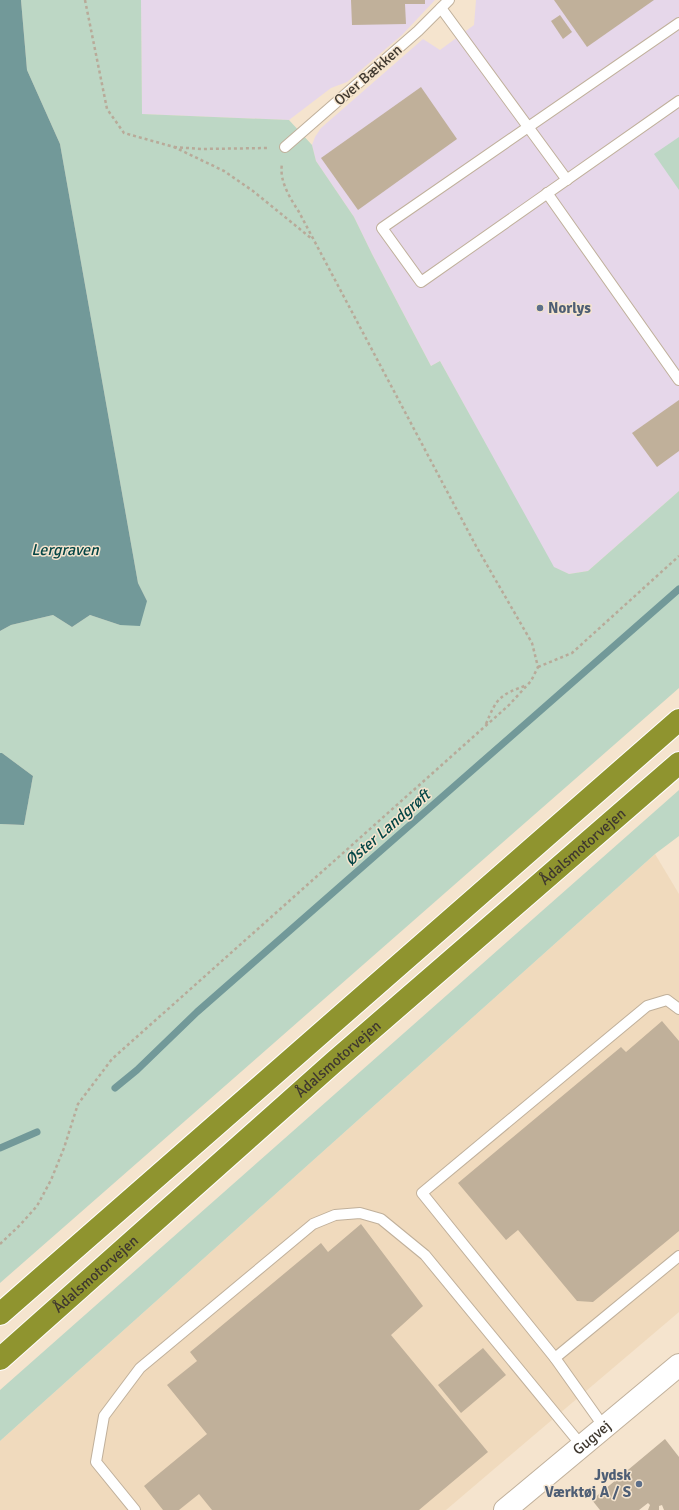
<svg xmlns="http://www.w3.org/2000/svg" width="679" height="1510" viewBox="0 0 679 1510" font-family="Signika,sans-serif">
	<rect width="100%" height="100%" fill="#f5e4ce"/>
	<g fill="#e6d7ea">
		<polygon points="141,0 435,0 402,35 347,82 331,88 289,120 142,114"/>
		<polygon points="476,0 679,0 679,491 588,571 569,574 553,567 440,361 431,366 372,254 354,217 316,161 312,145 315,137 321,128 423,39 440,50 474,25"/>
	</g>
	<polygon fill="#f0dabd" points="655,854 679,894 679,1312 446,1510 0,1510 0,1441"/>
	<g fill="#bdd7c5">
		<polygon points="21,0 141,0 142,114 289,120 312,145 316,161 354,217 372,254 431,366 440,361 554,567 569,574 588,571 679,491 679,688 0,1283 0,824 24,825 33,776 2,753 0,753 0,631 11,625 53,615 72,627 90,615 120,625 147,601 138,583 60,144 27,70"/>
		<polygon points="679,137 679,190 654,154"/>
		<polygon points="679,790 679,836 655,854 0,1441 0,1390"/>
	</g>
	<g fill="#729999">
		<polygon points="0,0 21,0 27,70 60,144 138,583 147,601 140,626 120,625 90,615 72,627 53,615 11,625 0,631"/>
		<polygon points="0,753 2,753 33,776 24,825 0,824"/>
	</g>
	<g fill="none" stroke-linecap="round" stroke-linejoin="round">
		<g stroke="#729999" stroke-width="7">
			<polyline points="115,1088 137,1070 197,1012 679,589"/>
			<polyline points="0,1148 37,1132"/>
		</g>
	</g>
	<g fill="#c0b09a">
		<polygon points="351,0 425,0 425,4 405,4 406,24 352,25"/>
		<polygon points="554,0 654,0 587,47"/>
		<polygon points="560,15 572,32 563,39 551,21"/>
		<polygon points="421,87 457,139 358,210 321,158"/>
		<polygon points="679,400 679,451 657,467 632,433"/>
		<polygon points="662,1021 679,1041 679,1231 593,1302 577,1301 518,1230 506,1240 458,1183 621,1047 626,1052"/>
		<polygon points="361,1224 423,1306 391,1335 488,1452 419,1510 212,1510 199,1494 179,1510 163,1510 144,1486 207,1434 167,1385 197,1361 190,1352 321,1243 328,1252"/>
		<polygon points="483,1348 506,1375 461,1413 438,1385"/>
		<polygon points="665,1439 679,1457 679,1510 664,1510 662,1505 659,1506 659,1510 648,1510 650,1505 648,1503 639,1510 600,1510 592,1500"/>
	</g>
	<g fill="none" stroke-linecap="round" stroke-linejoin="round">
		<defs>
			<g id="service">
				<polyline points="441,8 567,180"/>
				<polyline points="679,23 382,228 421,282 679,101"/>
				<polyline points="285,147 418,31 449,0"/>
				<polyline points="547,193 679,380"/>
				<polyline points="555,1358 679,1256"/>
				<polyline points="604,1427 555,1358 422,1193 647,1006 667,1000 679,1009"/>
				<polyline points="135,1510 96,1462 104,1416 140,1368 313,1224 335,1215 360,1213 381,1219 425,1255 582,1446"/>
			</g>
			<g id="tertiary">
				<path id="s1" d="M505,1510L679,1365"/>
			</g>
			<g id="motorway">
				<polyline points="0,1314 679,720"/>
				<path id="s2" d="M0,1359L334,1062L679,763"/>
			</g>
		</defs>
		<use href="#service" stroke="#c0b09b" stroke-width="12"/>
		<use href="#tertiary" stroke="#c0b09b" stroke-width="24"/>
		<use href="#motorway" stroke="#fff" stroke-width="24"/>
		<g stroke="#b8aa99" stroke-width="2.5" stroke-dasharray="3 3" stroke-linecap="butt">
			<polyline points="85,0 107,109 124,133 174,147 224,171 253,191 312,239"/>
			<polyline points="174,147 201,149 269,148"/>
			<polyline points="538,667 572,653 679,556"/>
			<path d="M486,724C497,697 500,695 527,685"/>
			<path d="M0,1244L20,1225L37,1206L51,1180L64,1148L78,1104L112,1059L509,705L531,681L538,667L532,643L476,546L299,212C290,198 279,181 282,164"/>
		</g>
		<use href="#service" stroke="#fff" stroke-width="10"/>
		<use href="#tertiary" stroke="#fff" stroke-width="22"/>
		<use href="#motorway" stroke="#8f942f" stroke-width="22"/>
	</g>
	<g fill="#5c6f8a" stroke="#f5e4ce" stroke-width="1.5">
		<circle cx="540" cy="308" r="4"/>
		<circle cx="639" cy="1484" r="4"/>
	</g>
	<g text-anchor="middle" stroke-width="3" stroke-linejoin="round" paint-order="stroke">
		<g font-size="15" fill="#3f382f" stroke="#f5e4ce">
			<text transform="translate(368 75) rotate(-41)" y="5">Over Bækken</text>
			<text dy="5" stroke="none"><textPath href="#s2" startOffset="776">Ådalsmotorvejen</textPath></text>
			<text dy="5" stroke="none"><textPath href="#s2" startOffset="452">Ådalsmotorvejen</textPath></text>
			<text dy="5" stroke="none"><textPath href="#s2" startOffset="128">Ådalsmotorvejen</textPath></text>
			<text dy="5" stroke="none"><textPath href="#s1" startOffset="113">Gugvej</textPath></text>
		</g>
		<g font-size="15" font-weight="bold" fill="#4e5e75" stroke="#f5e4ce" text-anchor="start">
			<text x="548" y="313">Norlys</text>
			<text x="631" y="1480" text-anchor="end">Jydsk<tspan x="631" dy="17">Værktøj A / S</tspan></text>
		</g>
		<g font-size="16" font-style="italic" fill="#044545" stroke="#f5e4ce">
			<text x="65" y="555">Lergraven</text>
			<text transform="translate(387 827) rotate(-41)" y="6">Øster Landgrøft</text>
		</g>
	</g>
</svg>
